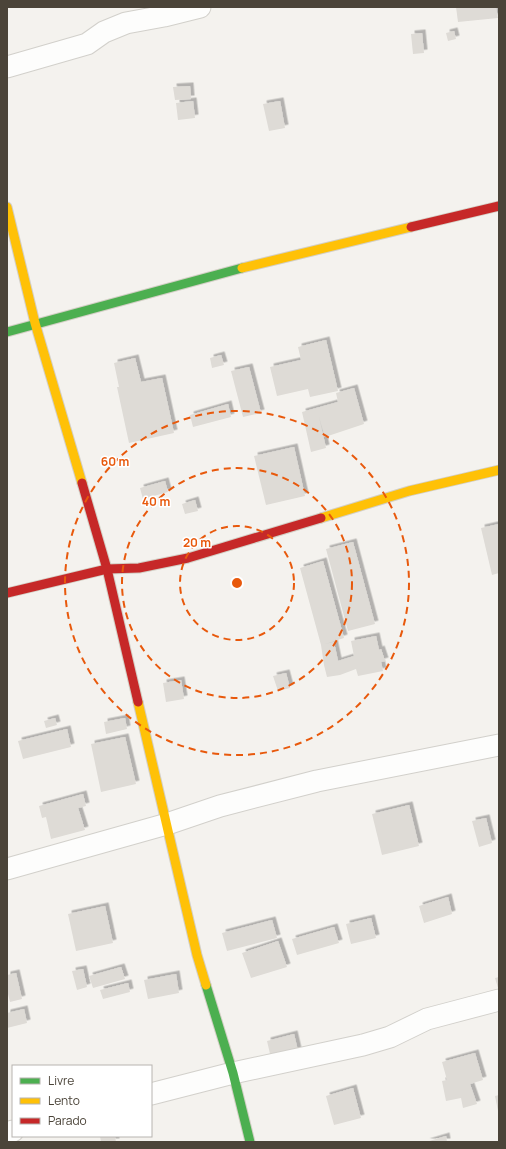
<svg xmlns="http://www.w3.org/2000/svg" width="506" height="1149" viewBox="0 0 506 1149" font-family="Manrope,sans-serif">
	<defs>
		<filter id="shadow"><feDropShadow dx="3.5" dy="-3.5" stdDeviation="0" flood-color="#0004"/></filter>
	</defs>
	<rect width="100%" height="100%" fill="#f4f2ee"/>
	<g fill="#dedbd6" filter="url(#shadow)">
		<polygon points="456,7 496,7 498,18 458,22"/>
		<polygon points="454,31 456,39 448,41 446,33"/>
		<polygon points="422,33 424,53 413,54 411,34"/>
		<polygon points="190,86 191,99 175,100 173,87"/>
		<polygon points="193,101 195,118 178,120 176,103"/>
		<polygon points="280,101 285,128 269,131 263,104"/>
		<polygon points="326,340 338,391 310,397 308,389 277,396 270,367 301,360 298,347"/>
		<polygon points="221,355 224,365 212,368 210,358"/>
		<polygon points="135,358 141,382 162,378 174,433 129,443 117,387 119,387 114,363"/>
		<polygon points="249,367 261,413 243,417 231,371"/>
		<polygon points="354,388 364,424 325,437 319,417 326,448 311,452 302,412 338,402 336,393"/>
		<polygon points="228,404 231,417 193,427 190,415"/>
		<polygon points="294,447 305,496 266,505 254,456"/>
		<polygon points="165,481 168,492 143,499 140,488"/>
		<polygon points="195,500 198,511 185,514 182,504"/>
		<polygon points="499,524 499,573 492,575 481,528"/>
		<polygon points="353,542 375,624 348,631 326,549"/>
		<polygon points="323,561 344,638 325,644 334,642 338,661 354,656 351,641 376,636 379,650 381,649 385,661 381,662 383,671 358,676 356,669 340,675 327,677 324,665 321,645 300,568"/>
		<polygon points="286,673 290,688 278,691 273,676"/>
		<polygon points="181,680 184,699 166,702 163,683"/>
		<polygon points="55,718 57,725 46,728 44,721"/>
		<polygon points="125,718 127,729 106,734 104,722"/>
		<polygon points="67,729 71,747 23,759 18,741"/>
		<polygon points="125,737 136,784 101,792 91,744"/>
		<polygon points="83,794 86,806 78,808 85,830 51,839 46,817 42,818 39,806"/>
		<polygon points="409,805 419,846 382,855 372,814"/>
		<polygon points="486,818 492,843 479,847 472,821"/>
		<polygon points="448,897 452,914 424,923 419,906"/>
		<polygon points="105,906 113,943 76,951 68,914"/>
		<polygon points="371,918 376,938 351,944 346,924"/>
		<polygon points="272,920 277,938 227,951 222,933"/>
		<polygon points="334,927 339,943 297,955 292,939"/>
		<polygon points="278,941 287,967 251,978 242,953"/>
		<polygon points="121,967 125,979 93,988 89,976"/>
		<polygon points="83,969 87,987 77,990 72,971"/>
		<polygon points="16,973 22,999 10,1002 7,990 7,975"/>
		<polygon points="176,974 179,993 148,999 144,980"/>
		<polygon points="499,977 499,988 498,988 495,978"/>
		<polygon points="128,983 130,992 103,999 100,990"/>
		<polygon points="24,1009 27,1023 7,1028 7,1013"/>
		<polygon points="294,1034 298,1051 271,1058 267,1041"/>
		<polygon points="475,1053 483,1080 470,1084 477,1104 463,1108 461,1098 446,1101 442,1081 447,1080 442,1062"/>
		<polygon points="353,1088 361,1118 334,1125 326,1096"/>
		<polygon points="499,1095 499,1111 498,1111 495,1096"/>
		<polygon points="100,1136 115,1136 116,1142 101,1142"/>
		<polygon points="446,1136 447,1142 426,1142"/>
	</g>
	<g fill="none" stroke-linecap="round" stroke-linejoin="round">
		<defs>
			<g id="street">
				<polyline points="7,67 87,44 104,32 126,23 164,16 200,7"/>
				<polyline points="7,869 167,824 220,806 317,781 499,745"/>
				<polyline points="151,1094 233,1073 363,1045 390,1037 427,1019 499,1000"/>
				<polyline points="7,1133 13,1131"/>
			</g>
			<g id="fast">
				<polyline points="7,332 242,268"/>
				<polyline points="206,985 233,1073 250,1142"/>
			</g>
			<g id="slow">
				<polyline points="7,207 35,323 82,483"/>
				<polyline points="242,268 411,227"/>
				<polyline points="321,518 409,491 499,470"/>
				<polyline points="138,702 197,955 206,985"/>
			</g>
			<g id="jam">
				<polyline points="411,227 499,206"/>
				<polyline points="82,483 107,569 138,702"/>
				<polyline points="7,593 107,569 139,568 188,558 321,518"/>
			</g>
		</defs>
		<use href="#street" stroke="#d2d0cb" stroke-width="23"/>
		<use href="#fast" stroke="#d3cfc5" stroke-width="11"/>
		<use href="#slow" stroke="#d3cfc5" stroke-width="11"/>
		<use href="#jam" stroke="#d3cfc5" stroke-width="11"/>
		<use href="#street" stroke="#fdfdfc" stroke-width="21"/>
		<use href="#fast" stroke="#4caf50" stroke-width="9"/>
		<use href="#slow" stroke="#ffc107" stroke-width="9"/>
		<use href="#jam" stroke="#c62828" stroke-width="9"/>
	</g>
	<g fill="none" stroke="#e8590c" stroke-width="2" stroke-dasharray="7 5">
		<circle cx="237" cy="583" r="57"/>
		<circle cx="237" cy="583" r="115"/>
		<circle cx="237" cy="583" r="172"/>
	</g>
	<circle cx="237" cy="583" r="6" fill="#e8590c" stroke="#fff" stroke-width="2"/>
	<g font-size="12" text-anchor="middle" font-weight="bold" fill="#e8590c" stroke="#fff" stroke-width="3" stroke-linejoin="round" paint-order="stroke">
		<text x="115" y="466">60 m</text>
		<text x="156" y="506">40 m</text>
		<text x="197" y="547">20 m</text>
	</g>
	<rect width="506" height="1149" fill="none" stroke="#4b4439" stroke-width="16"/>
	<rect x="12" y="1065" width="140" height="72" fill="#ffffff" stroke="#b7b4b0"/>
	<rect x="20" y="1078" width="20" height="6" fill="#4caf50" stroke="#b7b4b0"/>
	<text x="48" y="1085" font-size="12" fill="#4b4439">Livre</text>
	<rect x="20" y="1098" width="20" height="6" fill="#ffc107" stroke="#b7b4b0"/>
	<text x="48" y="1105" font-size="12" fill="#4b4439">Lento</text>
	<rect x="20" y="1118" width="20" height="6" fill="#c62828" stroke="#b7b4b0"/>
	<text x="48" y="1125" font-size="12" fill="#4b4439">Parado</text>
</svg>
